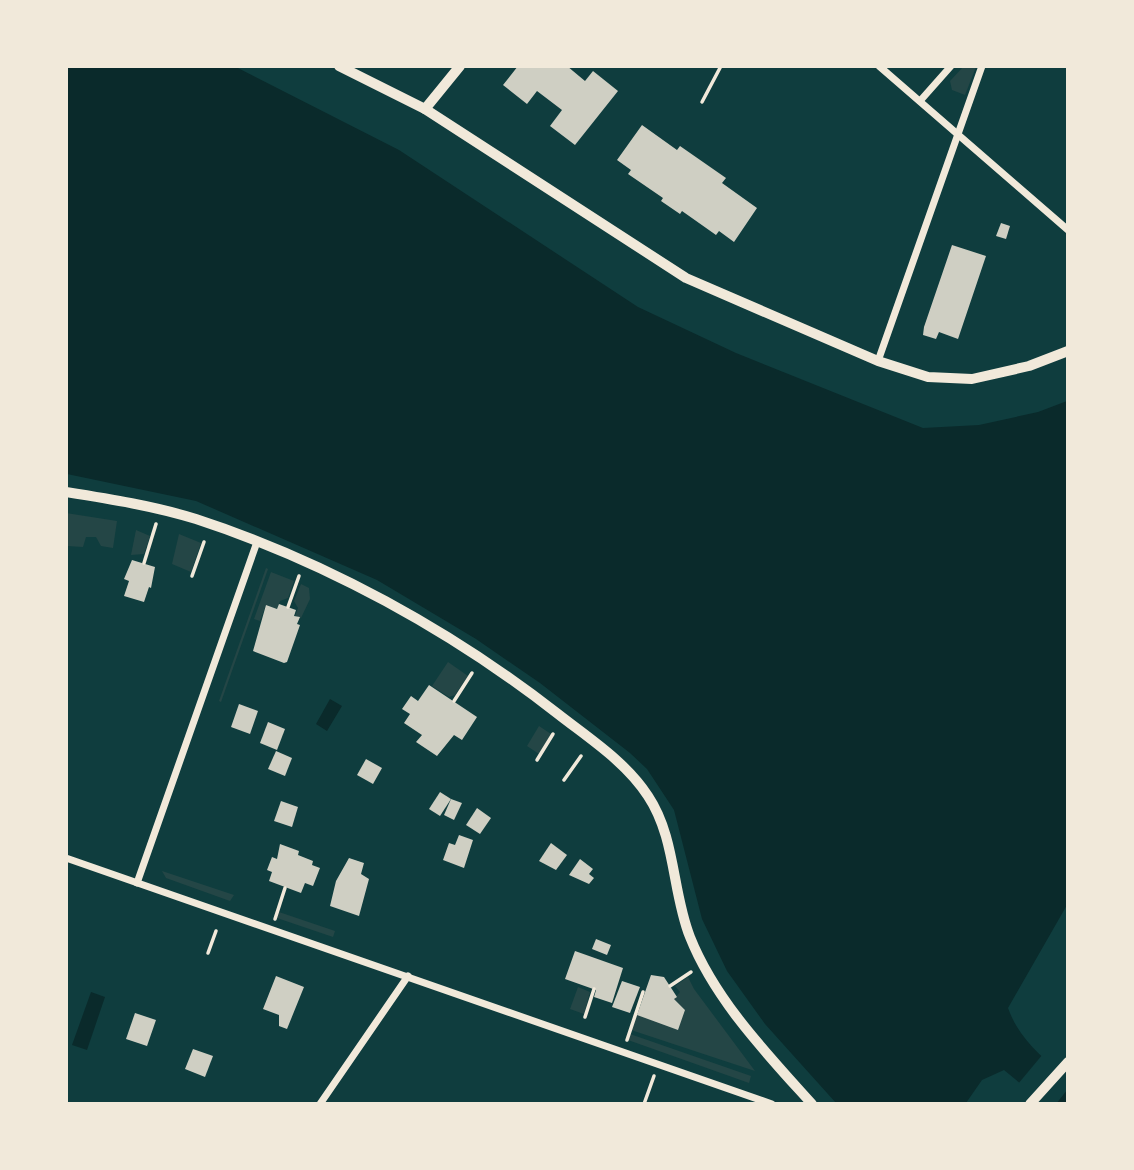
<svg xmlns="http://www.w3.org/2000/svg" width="1134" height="1170" viewBox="0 0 1134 1170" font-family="'Playfair Display',serif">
	<rect width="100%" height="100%" fill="#0f3d3e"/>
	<g fill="#244646">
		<polygon points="963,67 976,67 965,95 952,90 950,81"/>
		<polygon points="66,513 117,521 113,548 101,546 96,537 86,537 83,547 67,546"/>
		<polygon points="136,530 150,536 144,554 131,555"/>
		<polygon points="179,534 201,543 191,572 172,564"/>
		<polygon points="266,568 268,569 221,702 219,701"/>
		<polygon points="271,572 294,581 288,598 280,601 277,609 266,605 260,621 254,619"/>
		<polygon points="301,584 309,588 310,599 301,618 295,616 298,608 294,601"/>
		<polygon points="448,662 468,676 455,695 449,697 432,686"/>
		<polygon points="539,726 551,734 539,754 527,746"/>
		<polygon points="162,871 234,895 230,901 166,878"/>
		<polygon points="279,912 335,931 333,937 277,918"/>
		<polygon points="688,977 694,989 755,1071 631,1030 637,1015 685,1010 674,999 680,992 675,986"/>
		<polygon points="578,987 590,992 584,1014 570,1009"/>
		<polygon points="630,1034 751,1076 749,1083 628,1040"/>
	</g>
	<g fill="#0a2a2b">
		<path d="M66,67H236L399,150L638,307L736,353L923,428L979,425L1038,412L1067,401V905L1008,1008C1019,1039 1043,1058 1067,1078V1103H1044L1004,1070L982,1080L966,1103H836L765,1024L727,971L702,919L674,810L647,769L630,753L540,683L476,639L377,580L196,501L67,474Z"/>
		<polygon points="330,699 342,706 327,731 316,724"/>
		<polygon points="91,992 105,997 87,1050 72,1045"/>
	</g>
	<polygon fill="#0f3d3e" points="1043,1054 1067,1074 1067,1090 1056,1104 1039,1104 1018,1084"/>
	<g fill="#cfcfc3">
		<polygon points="518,66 567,66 585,81 593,71 618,91 575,145 550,126 562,110 537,91 527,104 503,85"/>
		<polygon points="642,125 677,150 680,146 726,178 722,183 757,208 734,242 719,231 716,235 682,211 680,214 661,201 663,198 628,174 631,170 617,160"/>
		<polygon points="1001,223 1010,226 1006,239 996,236"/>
		<polygon points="952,245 986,256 958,339 939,332 936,339 923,335 924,327"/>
		<polygon points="132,560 155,567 151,588 149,587 144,602 124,596 129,581 124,579"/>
		<polygon points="279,604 296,610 294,616 300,617 297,624 300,625 287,662 284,663 253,651 266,605 277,609"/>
		<polygon points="429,685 477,717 462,740 454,735 437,756 416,742 422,735 404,723 410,714 402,709 411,696 418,701"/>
		<polygon points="239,704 258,711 250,734 231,727"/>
		<polygon points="268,722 285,729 277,750 260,743"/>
		<polygon points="276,751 292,758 285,776 268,769"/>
		<polygon points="366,759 382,768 373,784 357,775"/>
		<polygon points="440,792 451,799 440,816 429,809"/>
		<polygon points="451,799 462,803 454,820 444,815"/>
		<polygon points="281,801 298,807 292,827 274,821"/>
		<polygon points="477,808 491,818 480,834 466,825"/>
		<polygon points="459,835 473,840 464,868 443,860 449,843 455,845"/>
		<polygon points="551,843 567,855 556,870 539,861"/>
		<polygon points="280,844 299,851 298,855 313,861 312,865 320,868 313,886 305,883 301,893 269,881 272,872 267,870 272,857 277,859"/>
		<polygon points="349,858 364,863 361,874 369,879 359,916 330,906 336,881"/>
		<polygon points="580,859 593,869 589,874 594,878 589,884 569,875"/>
		<polygon points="596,939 611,945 607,955 592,949"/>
		<polygon points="575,951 623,968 612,1003 594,997 596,990 565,979"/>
		<polygon points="651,975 664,977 677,997 674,999 685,1010 678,1030 637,1015"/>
		<polygon points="276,976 304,987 287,1029 279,1026 279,1015 263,1009"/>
		<polygon points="622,981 640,987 630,1013 612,1007"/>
		<polygon points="135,1013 156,1020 147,1046 126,1039"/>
		<polygon points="193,1049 213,1056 205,1077 185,1069"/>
	</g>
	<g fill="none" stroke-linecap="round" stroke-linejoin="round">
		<g stroke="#f1e9da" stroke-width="3.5">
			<polyline points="144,563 156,524"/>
			<polyline points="192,576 204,542"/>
			<polyline points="288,607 299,576"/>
			<polyline points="454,701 472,673"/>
			<polyline points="537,760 553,734"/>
			<polyline points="564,780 581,756"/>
			<polyline points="275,919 285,888"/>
			<polyline points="208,953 216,931"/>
			<polyline points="670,986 691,972"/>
			<polyline points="585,1017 594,989"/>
			<polyline points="627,1040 643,992"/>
			<polyline points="644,1104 654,1076"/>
		</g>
		<polyline stroke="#f1e9da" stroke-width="3.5" points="702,102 721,66"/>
		<g stroke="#f1e9da" stroke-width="7">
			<polyline points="879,66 1068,230"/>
			<polyline points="920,101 951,66"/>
			<polyline points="878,361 982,66"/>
			<polyline points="66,858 772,1104"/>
			<polyline points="137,883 257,542"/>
			<polyline points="320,1104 408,976"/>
		</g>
		<g stroke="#f1e9da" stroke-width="10">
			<polyline points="425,109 460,66"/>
			<path d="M66,492C110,499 154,506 196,519C325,561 452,631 558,714C590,739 626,762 648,796C676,838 672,892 690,937C715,1000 767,1054 812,1104"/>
			<polyline points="1030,1104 1068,1062"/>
		</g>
		<polyline stroke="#f1e9da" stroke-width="10" points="339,66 425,109 686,278 878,361 928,377 972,379 1029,366 1068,351"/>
	</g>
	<rect width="1134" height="1170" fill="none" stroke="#f1e9da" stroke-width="136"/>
</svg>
